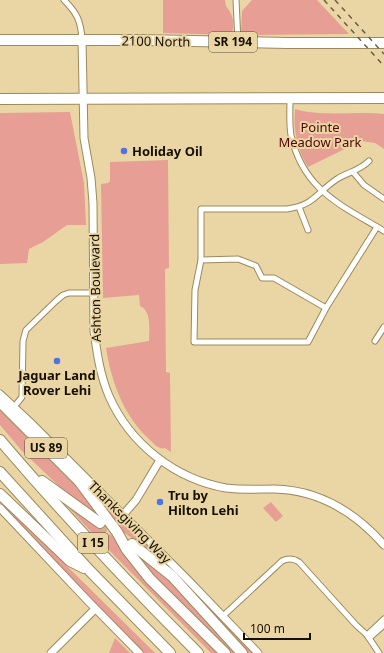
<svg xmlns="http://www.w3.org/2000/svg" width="384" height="653" viewBox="0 0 384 653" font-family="'Noto Sans',sans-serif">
	<rect width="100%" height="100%" fill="#ead6a5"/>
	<g fill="#e79e94">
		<path d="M163,0H225L226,6C233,15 235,22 232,34L230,35L163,33Z"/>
		<polygon points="252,0 317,0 349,34 243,35 241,33 242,11"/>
		<path d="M295,109C320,117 357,111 384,114V149L375,143L361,141L308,167C297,150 293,128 295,109Z"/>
		<polygon points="70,112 84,183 86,225 67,225 43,242 29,249 27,263 0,264 0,113"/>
		<path d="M168,160L169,268L165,269L166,372L170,373L171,452L165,448C159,450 154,444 150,440C124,417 111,381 106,348L149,341C149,330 152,311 140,306L139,295L103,298L101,184L108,183L110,181V162Z"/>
		<polygon points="0,409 77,483 103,519 87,509 59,486 22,451 0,425"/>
		<polygon points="84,480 254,653 248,653 171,568 156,555 119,529"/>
		<polygon points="0,500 155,653 144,653 80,590 0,503"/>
		<polygon points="271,502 283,516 276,522 263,508"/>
		<polygon points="67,506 99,528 118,540 222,653 211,653 99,540"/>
		<polygon points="133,550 168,579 184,595 237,653 229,653 159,583"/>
		<polygon points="115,638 130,653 109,653"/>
	</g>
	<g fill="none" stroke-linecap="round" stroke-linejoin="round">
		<polyline stroke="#cab88c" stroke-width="10" stroke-dasharray="10 5" stroke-linecap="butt" points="100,523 120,536"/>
		<defs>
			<g id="street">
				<path d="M64,0C77,13 81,21 82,40"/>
				<polyline points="236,0 238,42"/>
				<path d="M290,98C290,110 289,124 291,135C303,190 341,205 384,231"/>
				<path d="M369,161C359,171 348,172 337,179C316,193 315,205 287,209H201V260L195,290L194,342H308L326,308L377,227"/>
				<polyline points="353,172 364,185 384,199"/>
				<polyline points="299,207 308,230"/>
				<polyline points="201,260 238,259 256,266 262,278 274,278 326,308"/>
				<polyline points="375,341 384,327"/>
				<polyline points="14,407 22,397 23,341 26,330 56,301 63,295 69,293 94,293"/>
				<path d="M223,616L282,561C288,558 293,558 299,562L356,625L367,635L379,653"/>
				<polyline points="367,635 384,619"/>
				<polyline points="369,638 384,625"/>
			</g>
			<g id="secondary">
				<path d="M82,40L84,138L91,178L93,203L94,331C97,353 100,375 109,396C130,444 175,479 226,488C242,490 258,489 274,489C320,490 355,512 384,545"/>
				<polyline points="0,394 30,422 188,580 258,653"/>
				<polyline points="0,508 88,601 139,653"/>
				<polyline points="123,515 136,500 160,460"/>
				<polyline points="51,653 95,609"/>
			</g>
			<g id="highway">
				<polyline points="0,40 140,40 287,43 384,43"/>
				<polyline points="0,99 384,98"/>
				<polyline points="0,402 79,481 117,532 127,550 150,579 225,653"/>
				<path d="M0,440C63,514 130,585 198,653"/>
				<polyline points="0,472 90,571 170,653"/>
				<polyline points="42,481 100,523"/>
				<polyline points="0,494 70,561 84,568"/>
				<polyline points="132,544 172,576 242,653"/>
			</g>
		</defs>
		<use href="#street" stroke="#9c8a5c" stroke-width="7"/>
		<use href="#secondary" stroke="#9c8a5c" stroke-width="9"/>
		<use href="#highway" stroke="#9c8a5c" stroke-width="12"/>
		<use href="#street" stroke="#fff" stroke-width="5"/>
		<use href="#secondary" stroke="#fff" stroke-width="7"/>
		<use href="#highway" stroke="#fff" stroke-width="10"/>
		<g stroke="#6a5e42" stroke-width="1.5" stroke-dasharray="5 5" stroke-linecap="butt">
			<polyline points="324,0 384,66"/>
			<polyline points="335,0 384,54"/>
		</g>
	</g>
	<g fill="#4f72e6" stroke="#ead6a5" stroke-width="1.5">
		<circle cx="124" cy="151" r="4"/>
		<circle cx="57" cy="361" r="4"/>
		<circle cx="160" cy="502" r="4"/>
	</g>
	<g text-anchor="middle" stroke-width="4" stroke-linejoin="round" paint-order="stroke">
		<g fill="#ead6a5" stroke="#564b32" stroke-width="1">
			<rect x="209" y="32" width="48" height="20" rx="3"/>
			<rect x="25" y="438" width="42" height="20" rx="3"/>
			<rect x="78" y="533" width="30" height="20" rx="3"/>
		</g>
		<g font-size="12" font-weight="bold" fill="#171001">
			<text x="233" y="46">SR 194</text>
			<text x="46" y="452">US 89</text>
			<text x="93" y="547">I 15</text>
		</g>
		<g font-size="13" fill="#171001" stroke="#ead6a5">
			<text transform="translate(156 41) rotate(1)" y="5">2100 North</text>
			<text transform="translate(95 288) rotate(-91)" y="5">Ashton Boulevard</text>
			<text transform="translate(130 522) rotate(45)" y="5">Thanksgiving Way</text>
		</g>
		<g font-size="13" fill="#540404" stroke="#ead6a5">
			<text x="320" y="132">Pointe<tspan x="320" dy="15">Meadow Park</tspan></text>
		</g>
		<g font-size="13" font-weight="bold" fill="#171001" stroke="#ead6a5" text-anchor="start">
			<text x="132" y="156">Holiday Oil</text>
			<text x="57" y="380" text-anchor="middle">Jaguar Land<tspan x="57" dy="15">Rover Lehi</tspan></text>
			<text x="168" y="500">Tru by<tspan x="168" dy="15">Hilton Lehi</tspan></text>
		</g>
	</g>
	<path d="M244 633v6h66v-6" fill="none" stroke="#171001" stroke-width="2"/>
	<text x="250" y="633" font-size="12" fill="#171001" stroke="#ead6a5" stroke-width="3" paint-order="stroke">100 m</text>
</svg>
